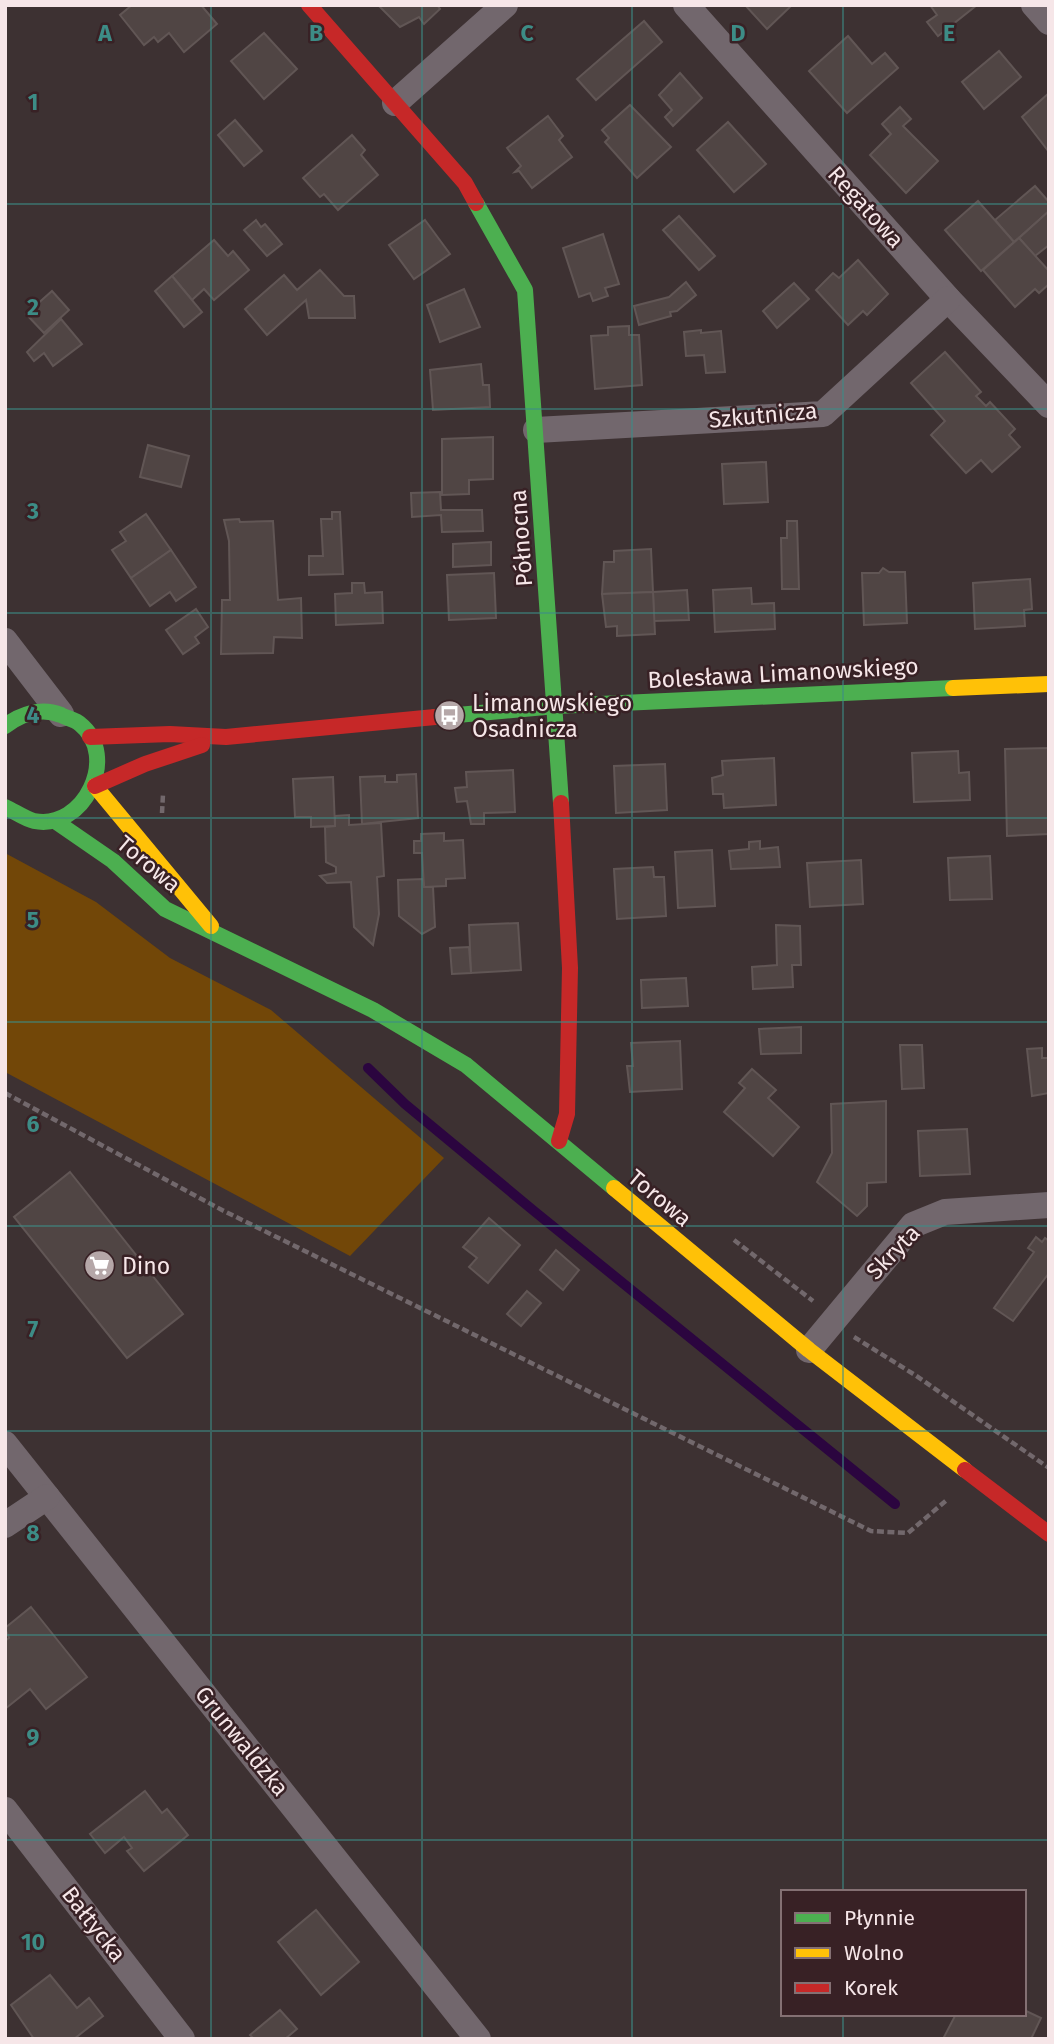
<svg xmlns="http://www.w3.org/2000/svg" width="1054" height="2044" viewBox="0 0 1054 2044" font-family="'Fira Sans',sans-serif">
	<rect width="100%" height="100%" fill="#3d3132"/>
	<polygon fill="#724708" points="5,853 96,902 170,958 271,1010 444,1158 350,1256 5,1072"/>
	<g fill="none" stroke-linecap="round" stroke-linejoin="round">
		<polyline stroke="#2b053f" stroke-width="10" points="368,1068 405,1104 534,1211 895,1504"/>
	</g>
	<g fill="#504544" stroke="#615655" stroke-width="2">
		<polygon points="132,5 201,5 217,24 184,52 169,33 158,42 154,37 144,45 120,15"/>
		<polygon points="378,5 437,5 440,9 424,24 419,17 400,27"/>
		<polygon points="745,5 792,5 767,29"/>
		<polygon points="930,5 977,5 938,36 927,22 937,15"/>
		<polygon points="644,21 662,42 596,100 577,79"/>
		<polygon points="264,33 297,69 264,99 231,61"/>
		<polygon points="848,36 872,64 885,53 898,68 847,113 809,71"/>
		<polygon points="999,51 1021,77 984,109 962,82"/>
		<polygon points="680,73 702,98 673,126 665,117 672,110 659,95"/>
		<polygon points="1049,93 1049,152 1022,117"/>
		<polygon points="630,105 671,147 637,178 605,142 609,138 602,130"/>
		<polygon points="900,107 911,119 903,126 938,161 906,193 870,155 891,134 882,124"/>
		<polygon points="548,116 563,136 559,140 572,157 532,188 519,171 515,172 521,166 507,148"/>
		<polygon points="235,120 262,151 244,166 218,135"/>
		<polygon points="728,122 766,164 734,192 697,150"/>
		<polygon points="352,135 365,150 361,155 378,175 338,210 324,194 320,197 303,178"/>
		<polygon points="1035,186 1049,202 1049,211 1014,242 995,220"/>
		<polygon points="978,201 1014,242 981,271 945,230"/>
		<polygon points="1049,211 1049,245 1035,256 1019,238"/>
		<polygon points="679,216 715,256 699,270 663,230"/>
		<polygon points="256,220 261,227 265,224 282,244 267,256 244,230"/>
		<polygon points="425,220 450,254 414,279 389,245"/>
		<polygon points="603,234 619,284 605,288 608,296 593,301 590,293 579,297 563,248"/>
		<polygon points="1019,238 1049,271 1049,284 1039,293 1035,289 1015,307 983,270"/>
		<polygon points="214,240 228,256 233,251 249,270 214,300 204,289 192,300 172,276"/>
		<polygon points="858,260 888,294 867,315 863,311 848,325 816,290 833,273 839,278"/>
		<polygon points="320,270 344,296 354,296 355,318 309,318 306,300 267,335 245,309 284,275 297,290"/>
		<polygon points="172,276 202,312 184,327 155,291"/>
		<polygon points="686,282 696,295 677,311 670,312 671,316 639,325 634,306 669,297"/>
		<polygon points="794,283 809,299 777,328 763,311"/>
		<polygon points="464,289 480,327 440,342 427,305"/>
		<polygon points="52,291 69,310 44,333 26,314"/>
		<polygon points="61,319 82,344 53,366 44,353 34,361 27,352"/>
		<polygon points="629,326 629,335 639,335 642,385 595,389 591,336 608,335 608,327"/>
		<polygon points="701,330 701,333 721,331 725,372 706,373 704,355 686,356 684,332"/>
		<polygon points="945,352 981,392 976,396 986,406 990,402 1015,429 1009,435 1020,447 992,472 981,460 966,473 931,435 945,421 911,383"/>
		<polygon points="481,364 483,385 489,385 490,407 433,410 430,370"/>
		<polygon points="493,437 493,479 469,480 469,494 442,495 442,439"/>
		<polygon points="148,445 189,456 181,487 140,477"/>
		<polygon points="766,462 768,502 724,504 722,464"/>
		<polygon points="440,492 441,510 482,510 483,531 442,532 441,515 412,517 411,493"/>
		<polygon points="332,512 340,512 343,574 309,575 309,556 323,556 321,519 332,519"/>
		<polygon points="146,514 171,550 131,578 112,550 126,541 120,532"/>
		<polygon points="239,519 240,522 273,521 278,600 301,598 302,638 274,637 273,653 221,654 222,600 230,600 229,541 224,520"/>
		<polygon points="787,521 797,521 799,589 782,589 781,538 787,538"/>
		<polygon points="491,542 491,565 453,567 453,544"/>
		<polygon points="651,549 653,592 602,594 604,562 614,562 614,551"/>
		<polygon points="171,550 196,587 176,601 170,592 150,606 131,578"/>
		<polygon points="883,568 889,572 905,572 907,623 864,625 862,573 879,573"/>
		<polygon points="494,573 496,618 449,620 447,575"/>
		<polygon points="1030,579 1032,609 1024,610 1025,626 975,629 973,583"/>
		<polygon points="352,583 364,583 365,593 382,592 383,623 336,625 335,594 352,593"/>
		<polygon points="751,588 752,604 774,603 775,629 715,632 713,590"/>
		<polygon points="687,590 689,620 654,621 653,592"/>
		<polygon points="653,592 655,634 617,636 617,626 606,627 602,594"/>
		<polygon points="196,609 208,627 195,637 199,643 183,654 166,630"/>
		<polygon points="1049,748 1049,834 1007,836 1005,749"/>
		<polygon points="958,751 959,773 969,772 970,800 914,802 912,753"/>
		<polygon points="774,758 776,805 724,808 723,794 713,794 712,778 723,775 722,761"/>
		<polygon points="665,764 667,810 616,813 614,766"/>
		<polygon points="513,770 515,812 484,813 484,824 471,824 467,801 457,802 455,788 467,787 466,772"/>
		<polygon points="416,774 418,818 362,824 360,777 385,776 385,782 397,782 397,775"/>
		<polygon points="333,777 335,826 311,827 311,817 295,817 293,779"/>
		<polygon points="349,815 349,825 381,823 384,876 377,877 379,914 373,945 354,927 351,882 327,883 320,876 336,873 336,867 326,862 325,827 335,826 335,816"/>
		<polygon points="444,833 444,841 463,840 465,878 446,879 446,886 424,887 422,853 414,853 414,841 421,841 421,834"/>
		<polygon points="760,841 760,849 778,847 780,867 731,869 729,851 749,849 749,842"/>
		<polygon points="712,850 715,906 678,908 675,852"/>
		<polygon points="990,856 992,899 950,900 948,858"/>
		<polygon points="861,860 863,904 810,907 807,863"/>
		<polygon points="653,867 654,877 664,877 666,916 617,919 614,869"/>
		<polygon points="423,879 424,887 433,887 435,927 422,934 399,916 398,880"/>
		<polygon points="518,923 521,970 471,973 469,925"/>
		<polygon points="776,925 800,926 801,965 792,965 793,987 753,989 752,967 777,965"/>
		<polygon points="469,947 471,973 452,974 450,948"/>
		<polygon points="686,978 688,1006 642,1008 641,980"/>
		<polygon points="801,1027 801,1053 761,1054 759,1029"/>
		<polygon points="680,1041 682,1089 630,1092 627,1066 633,1066 631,1043"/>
		<polygon points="900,1045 922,1045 924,1088 902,1089"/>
		<polygon points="1042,1048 1042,1058 1049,1058 1049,1093 1032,1096 1027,1049"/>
		<polygon points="752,1069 776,1090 768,1098 799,1127 773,1156 724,1112 745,1088 739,1083"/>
		<polygon points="886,1101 886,1182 867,1183 867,1206 857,1216 817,1182 832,1153 831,1104"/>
		<polygon points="967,1129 970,1174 920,1176 918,1131"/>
		<polygon points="70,1172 183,1314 127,1358 14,1217"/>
		<polygon points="489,1218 520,1245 488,1283 469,1267 477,1258 463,1247"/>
		<polygon points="1036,1237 1042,1242 1045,1238 1049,1241 1049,1273 1013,1321 994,1308 1034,1252 1028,1248"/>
		<polygon points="556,1250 579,1270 563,1290 540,1270"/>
		<polygon points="527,1291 541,1303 521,1326 507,1314"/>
		<polygon points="31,1607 87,1677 46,1709 30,1689 5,1709 5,1641 9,1638 5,1628"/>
		<polygon points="145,1791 162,1813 167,1809 188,1835 144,1871 127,1851 132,1848 124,1837 105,1853 90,1834"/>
		<polygon points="316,1910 359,1962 321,1995 278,1942"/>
		<polygon points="50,1975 77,2008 89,1998 103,2016 74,2039 34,2039 11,2005"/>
		<polygon points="280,2010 297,2029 285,2039 254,2039 250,2035"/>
		<polygon points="1024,2010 1041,2018 1031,2039 943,2039 956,2014 1024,2014"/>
	</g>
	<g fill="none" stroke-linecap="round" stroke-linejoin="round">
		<g stroke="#72686c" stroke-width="4.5" stroke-dasharray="7 3.5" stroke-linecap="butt">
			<polyline points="162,813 163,794"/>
			<polyline points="5,1093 222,1210 871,1531 908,1533 948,1499"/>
			<polyline points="734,1240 813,1301"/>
			<polyline points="854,1337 915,1375 1049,1468"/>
		</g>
		<g stroke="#72676d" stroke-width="26">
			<polyline points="686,5 948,299 1049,405"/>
			<polyline points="1034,5 1049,22"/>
			<polyline points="395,103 505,5"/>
			<polyline points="536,430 823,414 948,299"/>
			<polyline points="5,641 61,714"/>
			<polyline points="809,1350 913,1225 945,1212 1049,1205"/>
			<polyline points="5,1444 478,2039"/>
			<polyline points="5,1525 47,1497"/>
			<polyline points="5,1810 182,2039"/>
		</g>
		<g stroke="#4caf50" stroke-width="16">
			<polyline points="476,203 525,290 561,803"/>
			<polyline points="435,717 556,706 953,688"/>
			<path d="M5,726C21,714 41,707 61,715C66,718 76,720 80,724C120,756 84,831 34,821C25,819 14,811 5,807"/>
			<polyline points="55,821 113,861 165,909 373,1010 466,1065 614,1188"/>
		</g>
		<g stroke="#ffc107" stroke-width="16">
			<polyline points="953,688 1049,684"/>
			<polyline points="95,786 211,926"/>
			<polyline points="614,1188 809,1350 965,1470"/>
		</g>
		<g stroke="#c62828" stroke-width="16">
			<polyline points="309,5 465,183 476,203"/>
			<polyline points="90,737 170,734 226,737 435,717"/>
			<polyline points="95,786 145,764 202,745"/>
			<polyline points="559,1141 567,1114 570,968 561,803"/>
			<polyline points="965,1470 1049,1534"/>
		</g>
	</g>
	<path fill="none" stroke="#3d8c86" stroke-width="2" stroke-opacity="0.55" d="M211,5V2039M422,5V2039M632,5V2039M843,5V1892M5,204H1049M5,409H1049M5,613H1049M5,818H1049M5,1022H1049M5,1226H1049M5,1431H1049M5,1635H1049M5,1840H1049M843,2014V2039"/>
	<defs>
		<symbol id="bus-disc" viewBox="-11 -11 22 22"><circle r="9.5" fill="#b5a7a8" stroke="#382125"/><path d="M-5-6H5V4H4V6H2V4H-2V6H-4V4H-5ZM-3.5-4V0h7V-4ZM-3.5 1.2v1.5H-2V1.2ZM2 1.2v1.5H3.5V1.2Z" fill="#fff"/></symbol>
		<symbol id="supermarket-disc" viewBox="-11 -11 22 22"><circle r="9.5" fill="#b5a7a8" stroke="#382125"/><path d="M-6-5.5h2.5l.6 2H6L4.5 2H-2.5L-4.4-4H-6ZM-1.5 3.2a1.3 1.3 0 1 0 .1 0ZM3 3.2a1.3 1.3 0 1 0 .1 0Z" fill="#fff"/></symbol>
	</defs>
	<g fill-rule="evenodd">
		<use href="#bus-disc" x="432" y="698" width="35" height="35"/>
		<use href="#supermarket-disc" x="82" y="1248" width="35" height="35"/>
	</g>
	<g text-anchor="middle" stroke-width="5" stroke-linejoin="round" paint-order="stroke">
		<g font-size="23" fill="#f6e6e8" stroke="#382125">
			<text transform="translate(866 207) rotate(48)" y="8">Regatowa</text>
			<text transform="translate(763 415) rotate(-5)" y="8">Szkutnicza</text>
			<text transform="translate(521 538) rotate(-94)" y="8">Północna</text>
			<text transform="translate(783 673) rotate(-3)" y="8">Bolesława Limanowskiego</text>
			<text transform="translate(149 864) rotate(40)" y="8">Torowa</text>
			<text transform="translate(660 1198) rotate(40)" y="8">Torowa</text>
			<text transform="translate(893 1252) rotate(-46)" y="8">Skryta</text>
			<text transform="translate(242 1741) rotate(51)" y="8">Grunwaldzka</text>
			<text transform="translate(94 1924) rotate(52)" y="8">Bałtycka</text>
		</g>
		<g font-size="23" fill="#f6e6e8" stroke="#382125" text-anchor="start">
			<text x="472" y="711">Limanowskiego<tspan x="472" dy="26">Osadnicza</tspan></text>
			<text x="122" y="1274">Dino</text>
		</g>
	</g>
	<g font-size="23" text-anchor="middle" font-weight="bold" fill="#3d8c86" stroke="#382125" stroke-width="5" stroke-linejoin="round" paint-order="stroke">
		<text x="105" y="41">A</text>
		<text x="316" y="41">B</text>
		<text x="527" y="41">C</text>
		<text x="738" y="41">D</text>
		<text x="949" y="41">E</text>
		<text x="33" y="110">1</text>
		<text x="33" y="315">2</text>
		<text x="33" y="519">3</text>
		<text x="33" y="723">4</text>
		<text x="33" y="928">5</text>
		<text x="33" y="1132">6</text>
		<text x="33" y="1337">7</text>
		<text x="33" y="1541">8</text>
		<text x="33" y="1745">9</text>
		<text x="33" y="1950">10</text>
	</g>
	<rect width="1054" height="2044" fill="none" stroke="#f6e6e8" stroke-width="14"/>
	<rect x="781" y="1890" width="245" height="126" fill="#382125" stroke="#847073" stroke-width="2"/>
	<rect x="795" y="1913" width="35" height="10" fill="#4caf50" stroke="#847073" stroke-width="2"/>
	<text x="844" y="1925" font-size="21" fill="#f6e6e8">Płynnie</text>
	<rect x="795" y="1948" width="35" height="10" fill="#ffc107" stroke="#847073" stroke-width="2"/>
	<text x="844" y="1960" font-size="21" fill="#f6e6e8">Wolno</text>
	<rect x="795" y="1983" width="35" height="10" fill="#c62828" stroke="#847073" stroke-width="2"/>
	<text x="844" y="1995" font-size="21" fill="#f6e6e8">Korek</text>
</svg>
